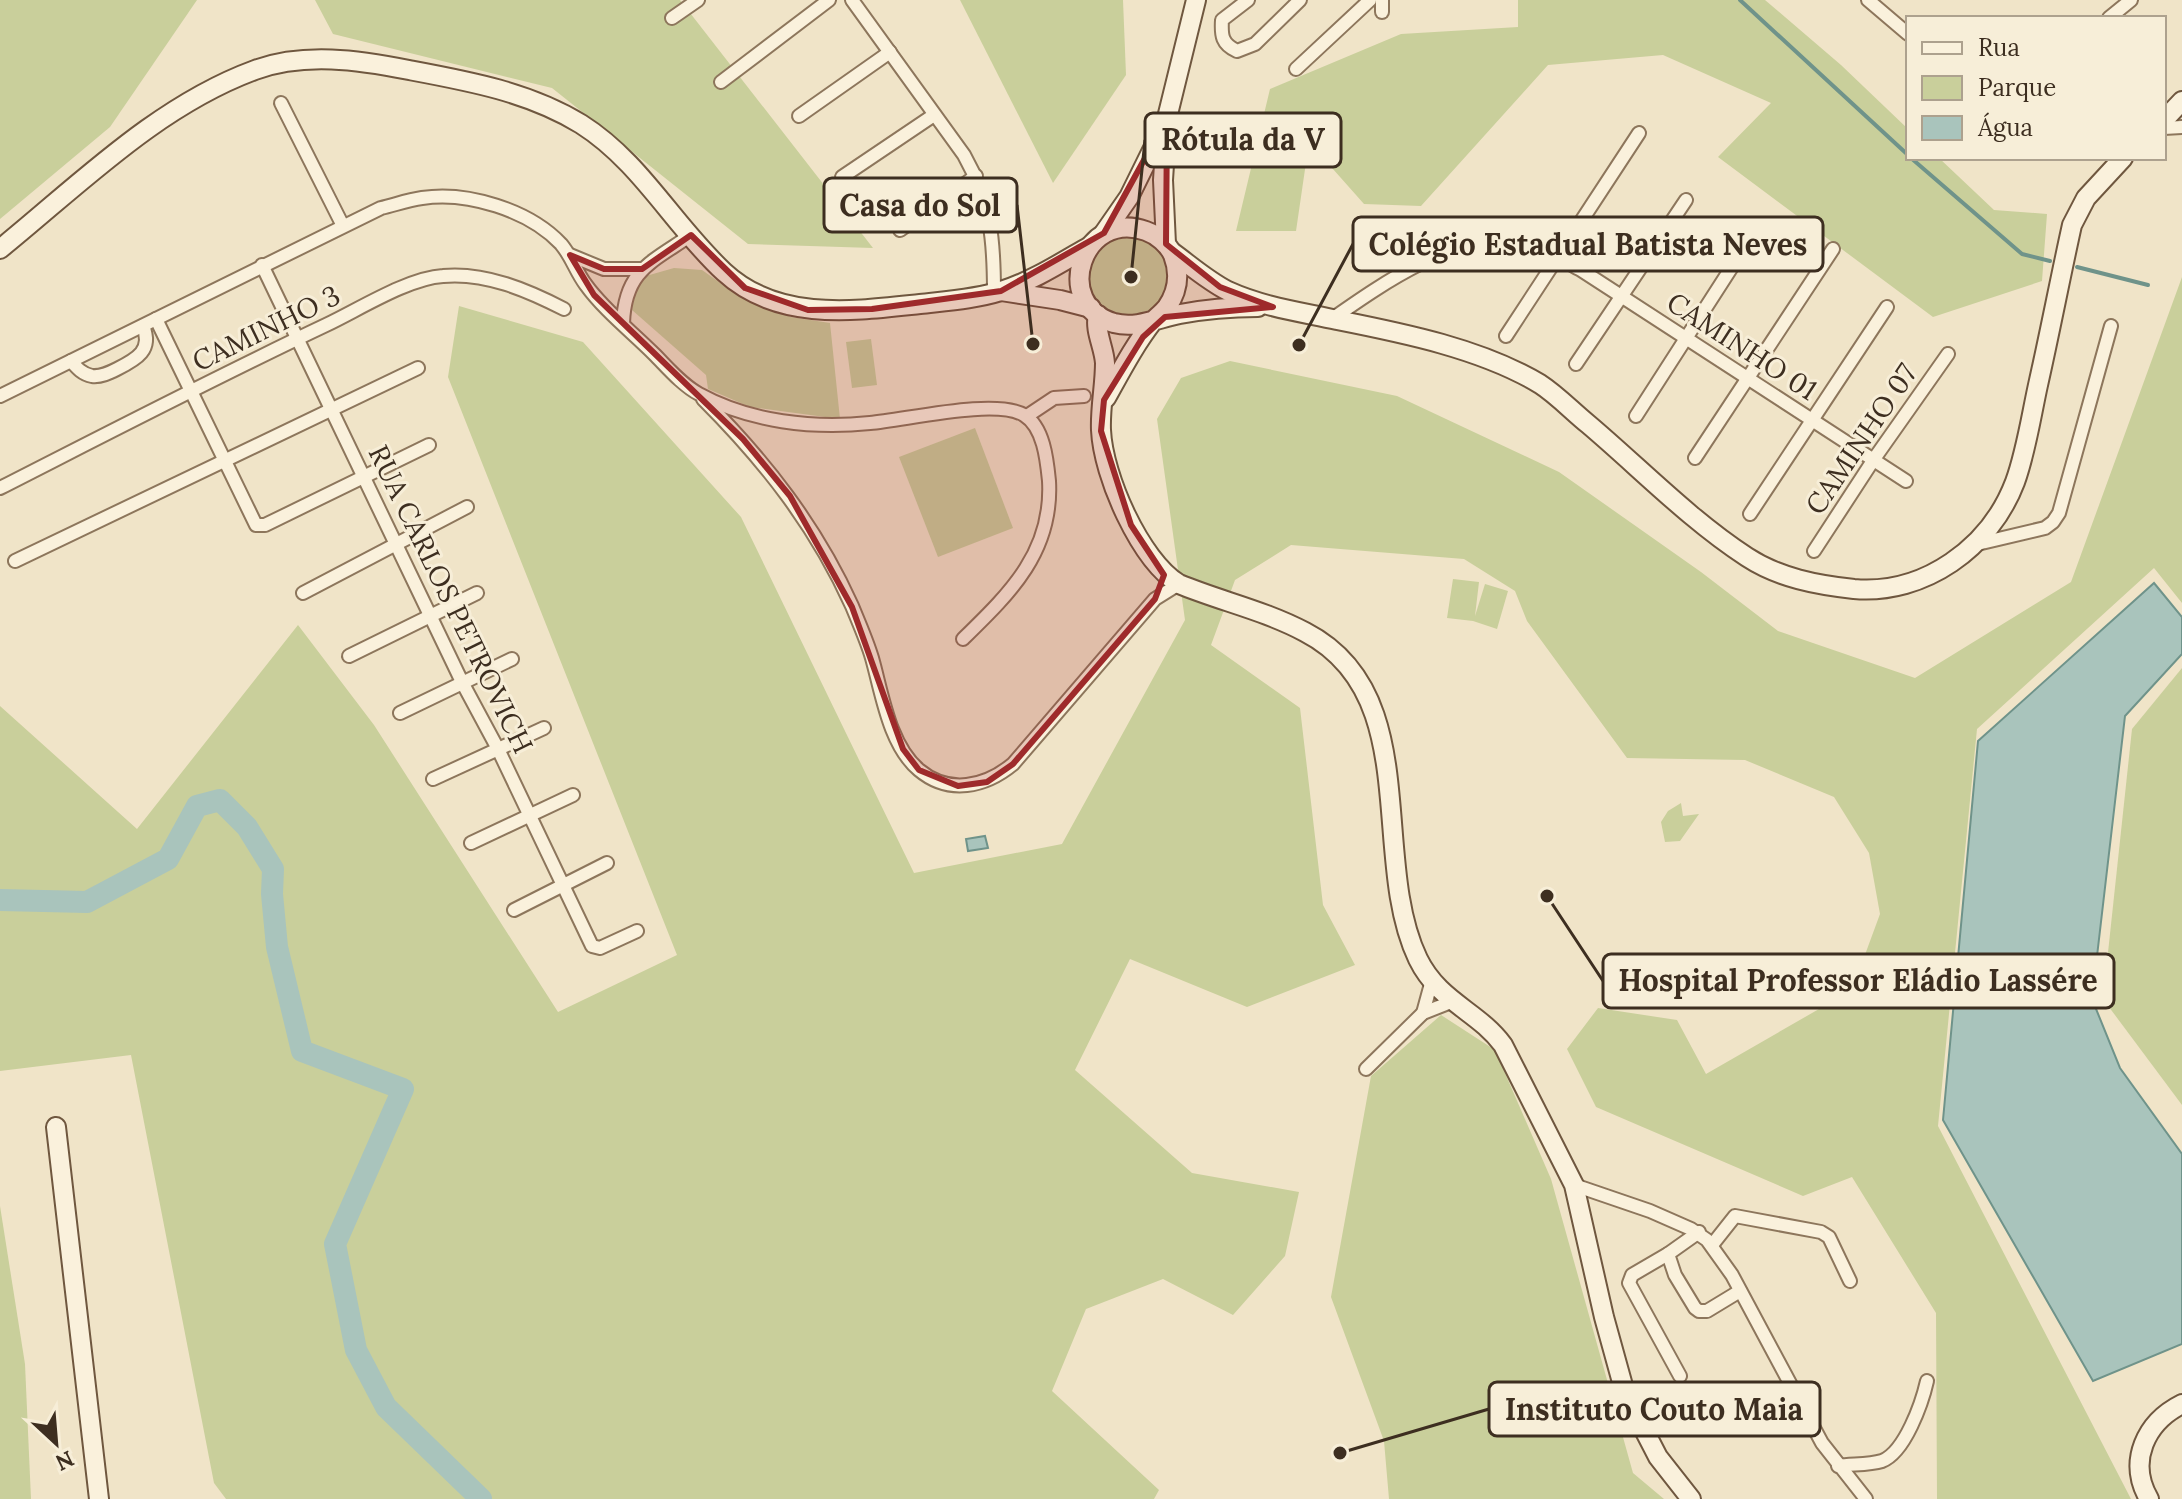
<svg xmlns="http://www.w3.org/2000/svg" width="2182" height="1499" viewBox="0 0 2182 1499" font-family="Lora,serif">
	<rect width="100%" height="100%" fill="#f0e4c8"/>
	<g fill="#c9cf9b">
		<polygon points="0,0 197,0 110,127 0,219"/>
		<polygon points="315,0 680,0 873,248 748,244 552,88 333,34"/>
		<polygon points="960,0 1123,0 1126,75 1053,183"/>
		<polygon points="1518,0 1765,0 1841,65 1908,129 1908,158 1939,158 1994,210 2047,214 2042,281 1933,317 1718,157 1771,103 1663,55 1548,65 1421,206 1364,204 1309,142 1296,231 1236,231 1270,89 1401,34 1518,27"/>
		<path d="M1130,236L1147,238L1169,260L1171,291L1151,315C1142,316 1129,319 1120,318C1088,314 1081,267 1102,248C1110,240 1120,238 1130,236Z"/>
		<polygon points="674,268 702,270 736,294 755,302 791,317 830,323 840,419 750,407 708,389 706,375 632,310 635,292 646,276"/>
		<polygon points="2182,277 2182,603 2154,568 1977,729 1938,1126 2131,1499 1937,1499 1936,1313 1852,1177 1803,1196 1596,1107 1567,1049 1598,1008 1677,1020 1706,1074 1852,990 1880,914 1869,853 1834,797 1745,760 1627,758 1527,621 1515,591 1464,559 1291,545 1235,580 1211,645 1300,708 1323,905 1355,965 1247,1007 1130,959 1075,1070 1192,1173 1299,1192 1285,1256 1233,1315 1163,1279 1086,1309 1052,1391 1159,1490 1154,1499 226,1499 214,1483 131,1055 0,1071 0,706 137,829 298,625 374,725 558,1012 677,955 448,377 459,306 583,342 741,517 914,873 1062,844 1185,620 1157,419 1181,378 1230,361 1397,396 1559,472 1701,572 1778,631 1915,678 2071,582"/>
		<polygon points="871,339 877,385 852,388 846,342"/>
		<polygon points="975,428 1013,528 938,557 899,457"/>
		<polygon points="1453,579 1479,582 1475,616 1485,584 1508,591 1497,629 1473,621 1447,618"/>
		<polygon points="2182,668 2182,1105 2103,999 2132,729"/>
		<polygon points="1681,803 1683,816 1699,814 1680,841 1665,842 1661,822 1668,811"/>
		<polygon points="1441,1015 1495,1050 1551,1179 1633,1473 1664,1499 1389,1499 1384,1441 1331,1297 1371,1076"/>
		<polygon points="0,1206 25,1364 31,1499 0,1499"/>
	</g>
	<g fill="#a9c4bc" stroke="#6f938a" stroke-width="2">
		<polygon points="2154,583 2182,617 2182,654 2125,716 2092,999 2120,1068 2182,1154 2182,1344 2093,1381 1943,1120 1978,741"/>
		<polygon points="985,836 988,848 968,851 966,839"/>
	</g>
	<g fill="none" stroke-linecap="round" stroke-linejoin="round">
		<g stroke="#6f938a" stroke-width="4">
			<polyline points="1740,0 1908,155"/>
			<polyline points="1911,158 2022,254 2050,261"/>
			<polyline points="2077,267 2148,285"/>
		</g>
		<polyline stroke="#a9c4bc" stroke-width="22" points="0,900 87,902 168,859 197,806 220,800 247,827 273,869 272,894 277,947 302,1051 403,1089 335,1244 356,1350 386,1407 481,1499"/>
		<defs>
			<g id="street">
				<path d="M852,0L964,155C991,203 994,239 994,293"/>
				<path d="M1248,0L1222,20C1221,36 1222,44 1237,51L1255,44L1300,0"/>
				<polyline points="1382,0 1382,12"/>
				<polyline points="1868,0 1908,34"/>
				<polyline points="672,18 698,0"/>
				<polyline points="2109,18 2131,0"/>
				<polyline points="1296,69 1370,0"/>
				<polyline points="721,82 829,0"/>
				<polyline points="281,103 343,226"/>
				<polyline points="799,116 890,52"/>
				<polyline points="2164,128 2182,127"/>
				<polyline points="842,177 934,115"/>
				<polyline points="900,230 976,176"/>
				<polyline points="570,255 604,269 642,269"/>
				<polyline points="262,265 462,682 498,749 592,946 600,948 637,931"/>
				<polyline points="156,319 256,525 265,525 429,445"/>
				<path d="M1332,319C1382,284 1456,232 1518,242C1541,246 1561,259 1581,270L1906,481"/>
				<path d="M623,323C625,270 652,262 691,235"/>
				<polyline points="1506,336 1639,133"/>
				<path d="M71,361C77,368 82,374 92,376C101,377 109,373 117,369C137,359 153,350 143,326"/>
				<polyline points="1576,364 1686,200"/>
				<path d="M0,396L381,208C394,205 408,200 422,198C467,191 529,210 561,244C572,257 576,272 586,285C604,310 632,332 654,354C667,367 682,385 699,394C750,422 813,429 870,423C906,420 995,398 1024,415C1044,427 1047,461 1049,481C1053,552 1010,593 963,639"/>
				<path d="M703,399C765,461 816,526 852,606C859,623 867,641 872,658C882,693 889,745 919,770C949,795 985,787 1013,764L1155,599L1179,584"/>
				<polyline points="1027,416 1054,398 1084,396"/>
				<polyline points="1636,416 1746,245"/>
				<polyline points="1695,458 1833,249"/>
				<path d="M0,488C108,433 216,377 326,325C358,310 408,278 443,276C485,272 527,290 564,309"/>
				<polyline points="1750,514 1887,307"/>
				<polyline points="1973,545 2045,528 2053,522 2059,513 2111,326"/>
				<polyline points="1814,551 1874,459 1948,354"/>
				<polyline points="15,561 418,368"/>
				<polyline points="303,593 467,507"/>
				<polyline points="349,656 477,593"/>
				<polyline points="400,713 512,659"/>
				<polyline points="433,779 544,728"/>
				<polyline points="471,843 573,795"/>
				<polyline points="514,910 607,863"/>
				<polyline points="1423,1013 1432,980"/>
				<polyline points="1366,1069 1423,1013 1451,1002"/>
				<polyline points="1574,1185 1650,1211 1691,1229 1707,1240 1732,1275 1822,1443 1866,1499"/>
				<polyline points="1699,1232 1668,1254 1675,1275 1695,1308 1699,1311 1707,1311 1740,1291"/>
				<polyline points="1712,1245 1735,1216 1821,1232 1829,1237 1850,1281"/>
				<polyline points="1668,1254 1632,1275 1629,1283 1680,1376"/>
				<path d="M1838,1466C1852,1464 1869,1465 1882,1461C1905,1452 1922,1403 1927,1381"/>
			</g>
			<g id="secondary">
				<polyline points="2164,120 2182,101"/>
				<polyline points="1104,233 1129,197 1163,128"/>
				<polyline points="1166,244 1163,180 1167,118 1196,0"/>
				<path d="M0,249C79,185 157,106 255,70C304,52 359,60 409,70C468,81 529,92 581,124C641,162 673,225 724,272C778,322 854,311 920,304C946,301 976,299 1001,291C1031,282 1062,262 1090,246"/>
				<path d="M1172,252C1190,265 1208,281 1228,291C1263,307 1301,312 1337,320C1403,333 1482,349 1540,384C1557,395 1572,411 1588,424C1640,468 1690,520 1747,557C1779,578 1817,585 1854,589C1924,595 1990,548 2015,482C2026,452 2031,417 2038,385C2050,332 2060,279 2072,225L2086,198L2123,158"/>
				<polyline points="1001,291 1060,300 1091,308"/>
				<path d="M1098,315C1094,330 1104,347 1105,363C1105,385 1100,408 1101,430C1103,476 1140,560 1179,584C1220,601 1266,611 1305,632C1425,694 1369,857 1418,959C1439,1002 1478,1011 1503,1045L1574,1185L1604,1317L1625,1393L1658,1457L1691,1499"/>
				<path d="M1106,398C1121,371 1135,344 1154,320C1158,316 1163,312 1167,307C1178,291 1180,273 1173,255C1168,244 1157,235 1146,231C1082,208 1051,305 1114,323C1137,329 1158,318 1180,314C1206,309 1232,307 1258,307"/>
				<polyline points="56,1127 99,1499"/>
				<path d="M2149,1499C2127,1461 2146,1422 2182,1404"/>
			</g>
		</defs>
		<use href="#street" stroke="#8d765c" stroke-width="16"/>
		<use href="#secondary" stroke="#6f573f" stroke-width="22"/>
		<use href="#street" stroke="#faf1dc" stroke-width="12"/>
		<use href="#secondary" stroke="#faf1dc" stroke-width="18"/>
	</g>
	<path fill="#9e2a2b" fill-opacity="0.2" stroke="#9e2a2b" stroke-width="6" stroke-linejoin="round" d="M1167,118L1166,244L1220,287L1273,307L1165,317L1143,337L1104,400L1101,431L1131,525L1164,575L1155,599L1013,764L987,782L958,786L919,770L903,749L852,607L790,496L743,439L594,295L570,255L604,269H642L691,235L745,288L808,310L872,309L1001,291L1104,233Z"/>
	<g text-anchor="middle" stroke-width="6" stroke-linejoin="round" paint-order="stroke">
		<g font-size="28" fill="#3d2e20" stroke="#f7eed8">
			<text transform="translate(266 328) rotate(-26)" y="10">CAMINHO 3</text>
			<text transform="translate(1742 346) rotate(33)" y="10">CAMINHO 01</text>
			<text transform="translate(1861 439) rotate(-56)" y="10">CAMINHO 07</text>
			<text transform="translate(451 599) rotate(64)" y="10">RUA CARLOS PETROVICH</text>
		</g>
	</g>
	<path fill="none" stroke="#3d2e20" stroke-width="3" d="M1131 277L1145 140M1033 344L1017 205M1299 345L1353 244M1547 896L1603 981M1340 1453L1489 1409"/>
	<g fill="#3d2e20" stroke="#f7eed8" stroke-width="3">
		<circle cx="1131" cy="277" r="8"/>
		<circle cx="1033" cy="344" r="8"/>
		<circle cx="1299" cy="345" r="8"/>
		<circle cx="1547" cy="896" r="8"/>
		<circle cx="1340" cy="1453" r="8"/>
	</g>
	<g fill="#f7eed8" stroke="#3d2e20" stroke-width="3">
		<rect x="1145" y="113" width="196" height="54" rx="8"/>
		<rect x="824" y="178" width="193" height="54" rx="8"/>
		<rect x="1353" y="217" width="470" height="54" rx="8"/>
		<rect x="1603" y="954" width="511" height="54" rx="8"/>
		<rect x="1489" y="1382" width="331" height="54" rx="8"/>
	</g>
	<g font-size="30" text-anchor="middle" font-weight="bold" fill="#3d2e20">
		<text x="1243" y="150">Rótula da V</text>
		<text x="920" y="216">Casa do Sol</text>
		<text x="1588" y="255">Colégio Estadual Batista Neves</text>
		<text x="1858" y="991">Hospital Professor Eládio Lassére</text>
		<text x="1654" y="1420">Instituto Couto Maia</text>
	</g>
	<rect x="1906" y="16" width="260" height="144" fill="#f7eed8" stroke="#ada18e" stroke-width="2"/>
	<rect x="1922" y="42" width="40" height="12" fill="#faf1dc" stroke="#ada18e" stroke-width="2"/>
	<text x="1978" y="56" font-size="24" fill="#3d2e20">Rua</text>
	<rect x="1922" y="76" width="40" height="24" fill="#c9cf9b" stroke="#ada18e" stroke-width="2"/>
	<text x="1978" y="96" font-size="24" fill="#3d2e20">Parque</text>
	<rect x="1922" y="116" width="40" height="24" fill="#a9c4bc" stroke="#ada18e" stroke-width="2"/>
	<text x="1978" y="136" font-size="24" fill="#3d2e20">Água</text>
	<g transform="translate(56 1443) rotate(154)" stroke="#f7eed8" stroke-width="6" paint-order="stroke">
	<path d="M0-6L14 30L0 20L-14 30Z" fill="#3d2e20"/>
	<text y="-12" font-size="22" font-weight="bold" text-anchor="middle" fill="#3d2e20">N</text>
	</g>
</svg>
